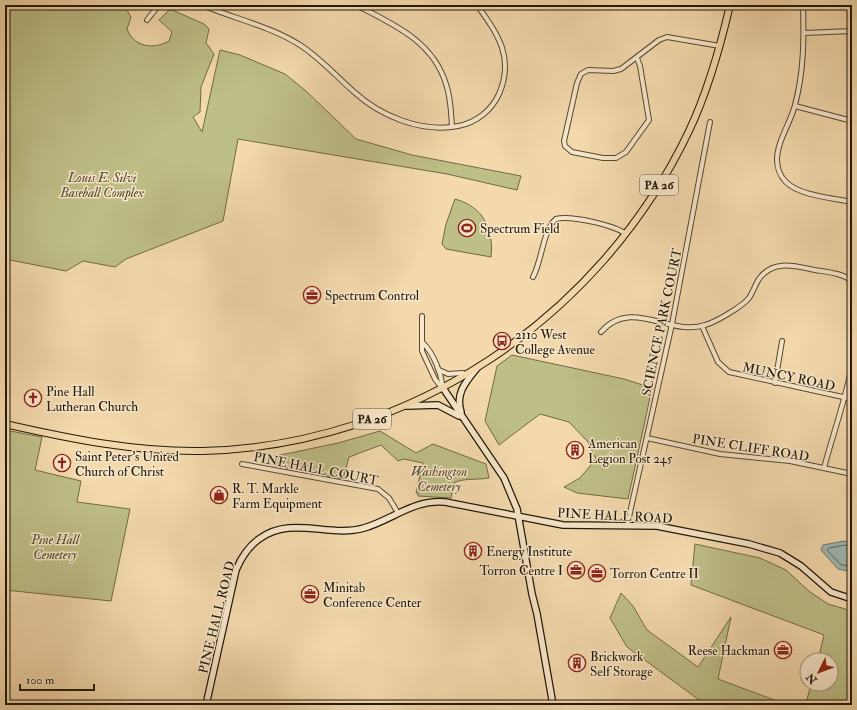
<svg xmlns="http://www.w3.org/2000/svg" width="857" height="710" viewBox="0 0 857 710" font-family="'IM FELL Double Pica',serif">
	<rect width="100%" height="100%" fill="#f3d9ac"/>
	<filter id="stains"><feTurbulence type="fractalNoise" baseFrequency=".005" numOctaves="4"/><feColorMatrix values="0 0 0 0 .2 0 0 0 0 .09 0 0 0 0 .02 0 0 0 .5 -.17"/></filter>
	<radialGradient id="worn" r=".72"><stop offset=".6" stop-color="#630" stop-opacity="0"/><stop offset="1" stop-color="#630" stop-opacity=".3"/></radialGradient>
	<g fill="#bebe87" stroke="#706a48">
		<path d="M5,5H124L131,17L127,29C134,47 153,50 169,41L172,32L159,20L170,9L204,24L209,29L206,43L214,54L201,87L200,112L193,117L202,132L220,50L240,55L285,74L306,91L356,139L412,155L521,176L517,190L447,174L238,139L223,221L126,259L115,267L83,261L66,271L5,259Z"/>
		<path d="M455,199C484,207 494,230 491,257L446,249L442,244L446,224Z"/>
		<polygon points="512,355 624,379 652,388 628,499 577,493 564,487 580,478 596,459 588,442 569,422 540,414 499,445 485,421 497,366"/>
		<polygon points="5,430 42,437 35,470 81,481 77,502 130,509 111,601 5,590"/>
		<path d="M380,431L416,453L433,444L486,464L489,478C478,480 462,478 454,483L451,498L418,496V493H416L423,463L404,459L398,461L381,445L349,457L343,479L276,466V456L338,443Z"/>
		<polygon points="695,544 760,558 786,570 810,592 828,604 852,611 852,705 706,705 627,647 610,618 621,593 633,606 647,630 698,667 731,617 718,679 785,704 806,703 811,684 831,684 831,660 818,660 824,635 691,585"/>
	</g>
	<polygon fill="#9fb8b3" stroke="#6d786f" points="844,541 850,543 852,547 852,568 847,571 838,569 821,550 823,545"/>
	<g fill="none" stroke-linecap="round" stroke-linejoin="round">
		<polyline stroke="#60685e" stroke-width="1" points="852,548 845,545 829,548 827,550 841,565 852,566"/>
		<defs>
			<g id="street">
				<path d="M202,5C235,19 270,26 300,45C320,58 335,75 353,91C380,116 421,133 458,126C476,123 492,110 499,94C515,57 497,33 477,5"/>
				<path d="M356,5C393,24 433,41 446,84C451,98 451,113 452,127"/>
				<path d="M803,5C804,39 804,71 795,105C791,122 777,141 777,160C777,167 780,176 786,182C800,196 833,198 852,202"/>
				<polyline points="147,20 159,5"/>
				<polyline points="804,33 852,31"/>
				<polyline points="637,58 640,66 649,120 626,152 616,158 603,158 572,152 565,146 564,141 577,83 581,74 588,70 613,71 621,69 659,40 667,37 720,46"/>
				<polyline points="795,106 852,121"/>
				<path d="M533,277C542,261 543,229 556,219C570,215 614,225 626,234"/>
				<polyline points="422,316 422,351 435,379 442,388"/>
				<polyline points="702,326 718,362 729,372 852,399"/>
				<path d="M601,332C632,297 670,337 705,325C716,322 743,306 749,298C753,292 755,285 759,279C773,259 795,266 815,270C827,272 842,273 852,281"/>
				<path d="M423,343C434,354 441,373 443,388"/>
				<polyline points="439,370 448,374 463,373"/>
				<polyline points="775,383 782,341"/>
				<polyline points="647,438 720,454 790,461 852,474"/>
				<polyline points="242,464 378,489 389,498 398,513"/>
				<path d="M824,468C833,434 845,401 852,366"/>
				<polyline points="627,526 672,324 710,122"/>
			</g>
			<g id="secondary">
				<polyline points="443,388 504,478 517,509 532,594 537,614 553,705"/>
				<polyline points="407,406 438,405 459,416"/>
				<path d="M461,412C455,393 466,382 477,368"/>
				<path d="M206,705L236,570C241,558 248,547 259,539C291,515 329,538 364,528C392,520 414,499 445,502L563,525L657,526L749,544L780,553L801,566L831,592L852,599"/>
			</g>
			<path id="primary" d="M5,424C71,439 135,452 202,451C410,446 600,318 689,131C708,91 720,48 730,5"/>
		</defs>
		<use href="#street" stroke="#564831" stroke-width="6"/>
		<use href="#secondary" stroke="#221708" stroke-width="8"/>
		<use href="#primary" stroke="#221708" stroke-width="8"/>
		<use href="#street" stroke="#f7e6c9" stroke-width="4"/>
		<use href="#secondary" stroke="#f7e6c9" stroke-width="5.5"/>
		<use href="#primary" stroke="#f3d9ac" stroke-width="6"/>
	</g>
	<defs>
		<symbol id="stadium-ring" viewBox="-11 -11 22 22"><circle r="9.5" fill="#f7e6c9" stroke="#8f2418" stroke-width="1.5"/><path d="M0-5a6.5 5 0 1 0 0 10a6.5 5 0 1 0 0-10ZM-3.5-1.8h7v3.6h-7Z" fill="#8f2418"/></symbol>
		<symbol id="office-ring" viewBox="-11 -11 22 22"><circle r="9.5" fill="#f7e6c9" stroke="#8f2418" stroke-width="1.5"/><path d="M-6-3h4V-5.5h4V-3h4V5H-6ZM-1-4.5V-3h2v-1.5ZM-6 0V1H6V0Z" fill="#8f2418"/></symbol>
		<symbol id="bus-ring" viewBox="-11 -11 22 22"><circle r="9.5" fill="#f7e6c9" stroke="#8f2418" stroke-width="1.5"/><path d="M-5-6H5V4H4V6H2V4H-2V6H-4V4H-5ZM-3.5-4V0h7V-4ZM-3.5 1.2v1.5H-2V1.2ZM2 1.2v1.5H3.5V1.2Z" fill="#8f2418"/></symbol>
		<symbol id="church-ring" viewBox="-11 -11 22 22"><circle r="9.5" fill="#f7e6c9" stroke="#8f2418" stroke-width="1.5"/><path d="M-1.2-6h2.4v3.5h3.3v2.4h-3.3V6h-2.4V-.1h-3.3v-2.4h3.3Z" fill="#8f2418"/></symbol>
		<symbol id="building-ring" viewBox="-11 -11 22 22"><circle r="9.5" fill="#f7e6c9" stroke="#8f2418" stroke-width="1.5"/><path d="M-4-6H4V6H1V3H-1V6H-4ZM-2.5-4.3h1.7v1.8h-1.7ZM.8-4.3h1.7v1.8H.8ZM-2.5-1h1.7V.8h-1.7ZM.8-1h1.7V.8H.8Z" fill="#8f2418"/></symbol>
		<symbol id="shop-ring" viewBox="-11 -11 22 22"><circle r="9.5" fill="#f7e6c9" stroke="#8f2418" stroke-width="1.5"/><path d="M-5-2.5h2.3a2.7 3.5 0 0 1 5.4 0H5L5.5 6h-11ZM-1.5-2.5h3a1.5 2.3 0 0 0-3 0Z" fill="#8f2418"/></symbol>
	</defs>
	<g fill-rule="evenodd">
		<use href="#stadium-ring" x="457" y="218" width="20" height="20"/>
		<use href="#office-ring" x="302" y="285" width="20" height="20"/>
		<use href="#bus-ring" x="492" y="331" width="20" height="20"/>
		<use href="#church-ring" x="23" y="388" width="20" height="20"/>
		<use href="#building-ring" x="565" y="440" width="20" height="20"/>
		<use href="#church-ring" x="52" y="453" width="20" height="20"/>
		<use href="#shop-ring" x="209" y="485" width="20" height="20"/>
		<use href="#building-ring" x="463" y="541" width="20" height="20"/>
		<use href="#office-ring" x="566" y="560" width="20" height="20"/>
		<use href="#office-ring" x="587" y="563" width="20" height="20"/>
		<use href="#office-ring" x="300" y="584" width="20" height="20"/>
		<use href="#office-ring" x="773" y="640" width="20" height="20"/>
		<use href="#building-ring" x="567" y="653" width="20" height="20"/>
	</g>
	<g text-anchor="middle" stroke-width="3" stroke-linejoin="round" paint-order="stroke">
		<g fill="#f7e6c9" stroke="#625542" stroke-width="1">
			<rect x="640" y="175" width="38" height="20" rx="3"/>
			<rect x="353" y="409" width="38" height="20" rx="3"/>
		</g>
		<g font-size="12" font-weight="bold" fill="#221708">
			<text x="659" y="189">PA 26</text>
			<text x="372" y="423">PA 26</text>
		</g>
		<g font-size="13" font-style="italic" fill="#51492e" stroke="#f7e6c9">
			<text x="102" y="182">Louis E. Silvi<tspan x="102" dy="15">Baseball Complex</tspan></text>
			<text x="439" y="476">Washington<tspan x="439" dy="15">Cemetery</tspan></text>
			<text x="55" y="544">Pine Hall<tspan x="55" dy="15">Cemetery</tspan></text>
		</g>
		<g font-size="13" fill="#221708" stroke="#f7e6c9" text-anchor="start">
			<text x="480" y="233">Spectrum Field</text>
			<text x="325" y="300">Spectrum Control</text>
			<text x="515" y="339">2110 West<tspan x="515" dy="15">College Avenue</tspan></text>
			<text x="46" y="396">Pine Hall<tspan x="46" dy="15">Lutheran Church</tspan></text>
			<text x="588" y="448">American<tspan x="588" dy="15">Legion Post 245</tspan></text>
			<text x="75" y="461">Saint Peter's United<tspan x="75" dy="15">Church of Christ</tspan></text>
			<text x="232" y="493">R. T. Markle<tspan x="232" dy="15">Farm Equipment</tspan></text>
			<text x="486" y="556">Energy Institute</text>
			<text x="563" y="575" text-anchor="end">Torron Centre I</text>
			<text x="610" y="578">Torron Centre II</text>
			<text x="323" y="592">Minitab<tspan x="323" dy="15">Conference Center</tspan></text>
			<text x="770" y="655" text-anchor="end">Reese Hackman</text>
			<text x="590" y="661">Brickwork<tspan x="590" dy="15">Self Storage</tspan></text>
		</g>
		<g font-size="13" fill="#221708" stroke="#f7e6c9">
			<text transform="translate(661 322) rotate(-78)" y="5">SCIENCE PARK COURT</text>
			<text transform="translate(789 376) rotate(12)" y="5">MUNCY ROAD</text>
			<text transform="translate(751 447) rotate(9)" y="5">PINE CLIFF ROAD</text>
			<text transform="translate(316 468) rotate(11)" y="5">PINE HALL COURT</text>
			<text transform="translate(615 515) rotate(3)" y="5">PINE HALL ROAD</text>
			<text transform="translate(216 617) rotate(-76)" y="5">PINE HALL ROAD</text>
		</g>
	</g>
	<rect width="857" height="710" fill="none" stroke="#f3d9ac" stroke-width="20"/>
	<rect x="6" y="6" width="845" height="698" fill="none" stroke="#221708" stroke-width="2"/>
	<rect x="10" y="10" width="837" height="690" fill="none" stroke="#221708"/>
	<g transform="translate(819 672) rotate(228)"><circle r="19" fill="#f7e6c9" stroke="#a2937c"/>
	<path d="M0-3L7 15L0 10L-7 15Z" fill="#8f2418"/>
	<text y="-6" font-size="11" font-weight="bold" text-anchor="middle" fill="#221708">N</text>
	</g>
	<path d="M20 684v6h74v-6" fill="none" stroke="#221708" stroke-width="2"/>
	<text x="26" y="684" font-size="12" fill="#221708" stroke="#f7e6c9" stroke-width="3" paint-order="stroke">100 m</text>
	<rect width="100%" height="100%" filter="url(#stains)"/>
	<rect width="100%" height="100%" fill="url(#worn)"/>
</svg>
